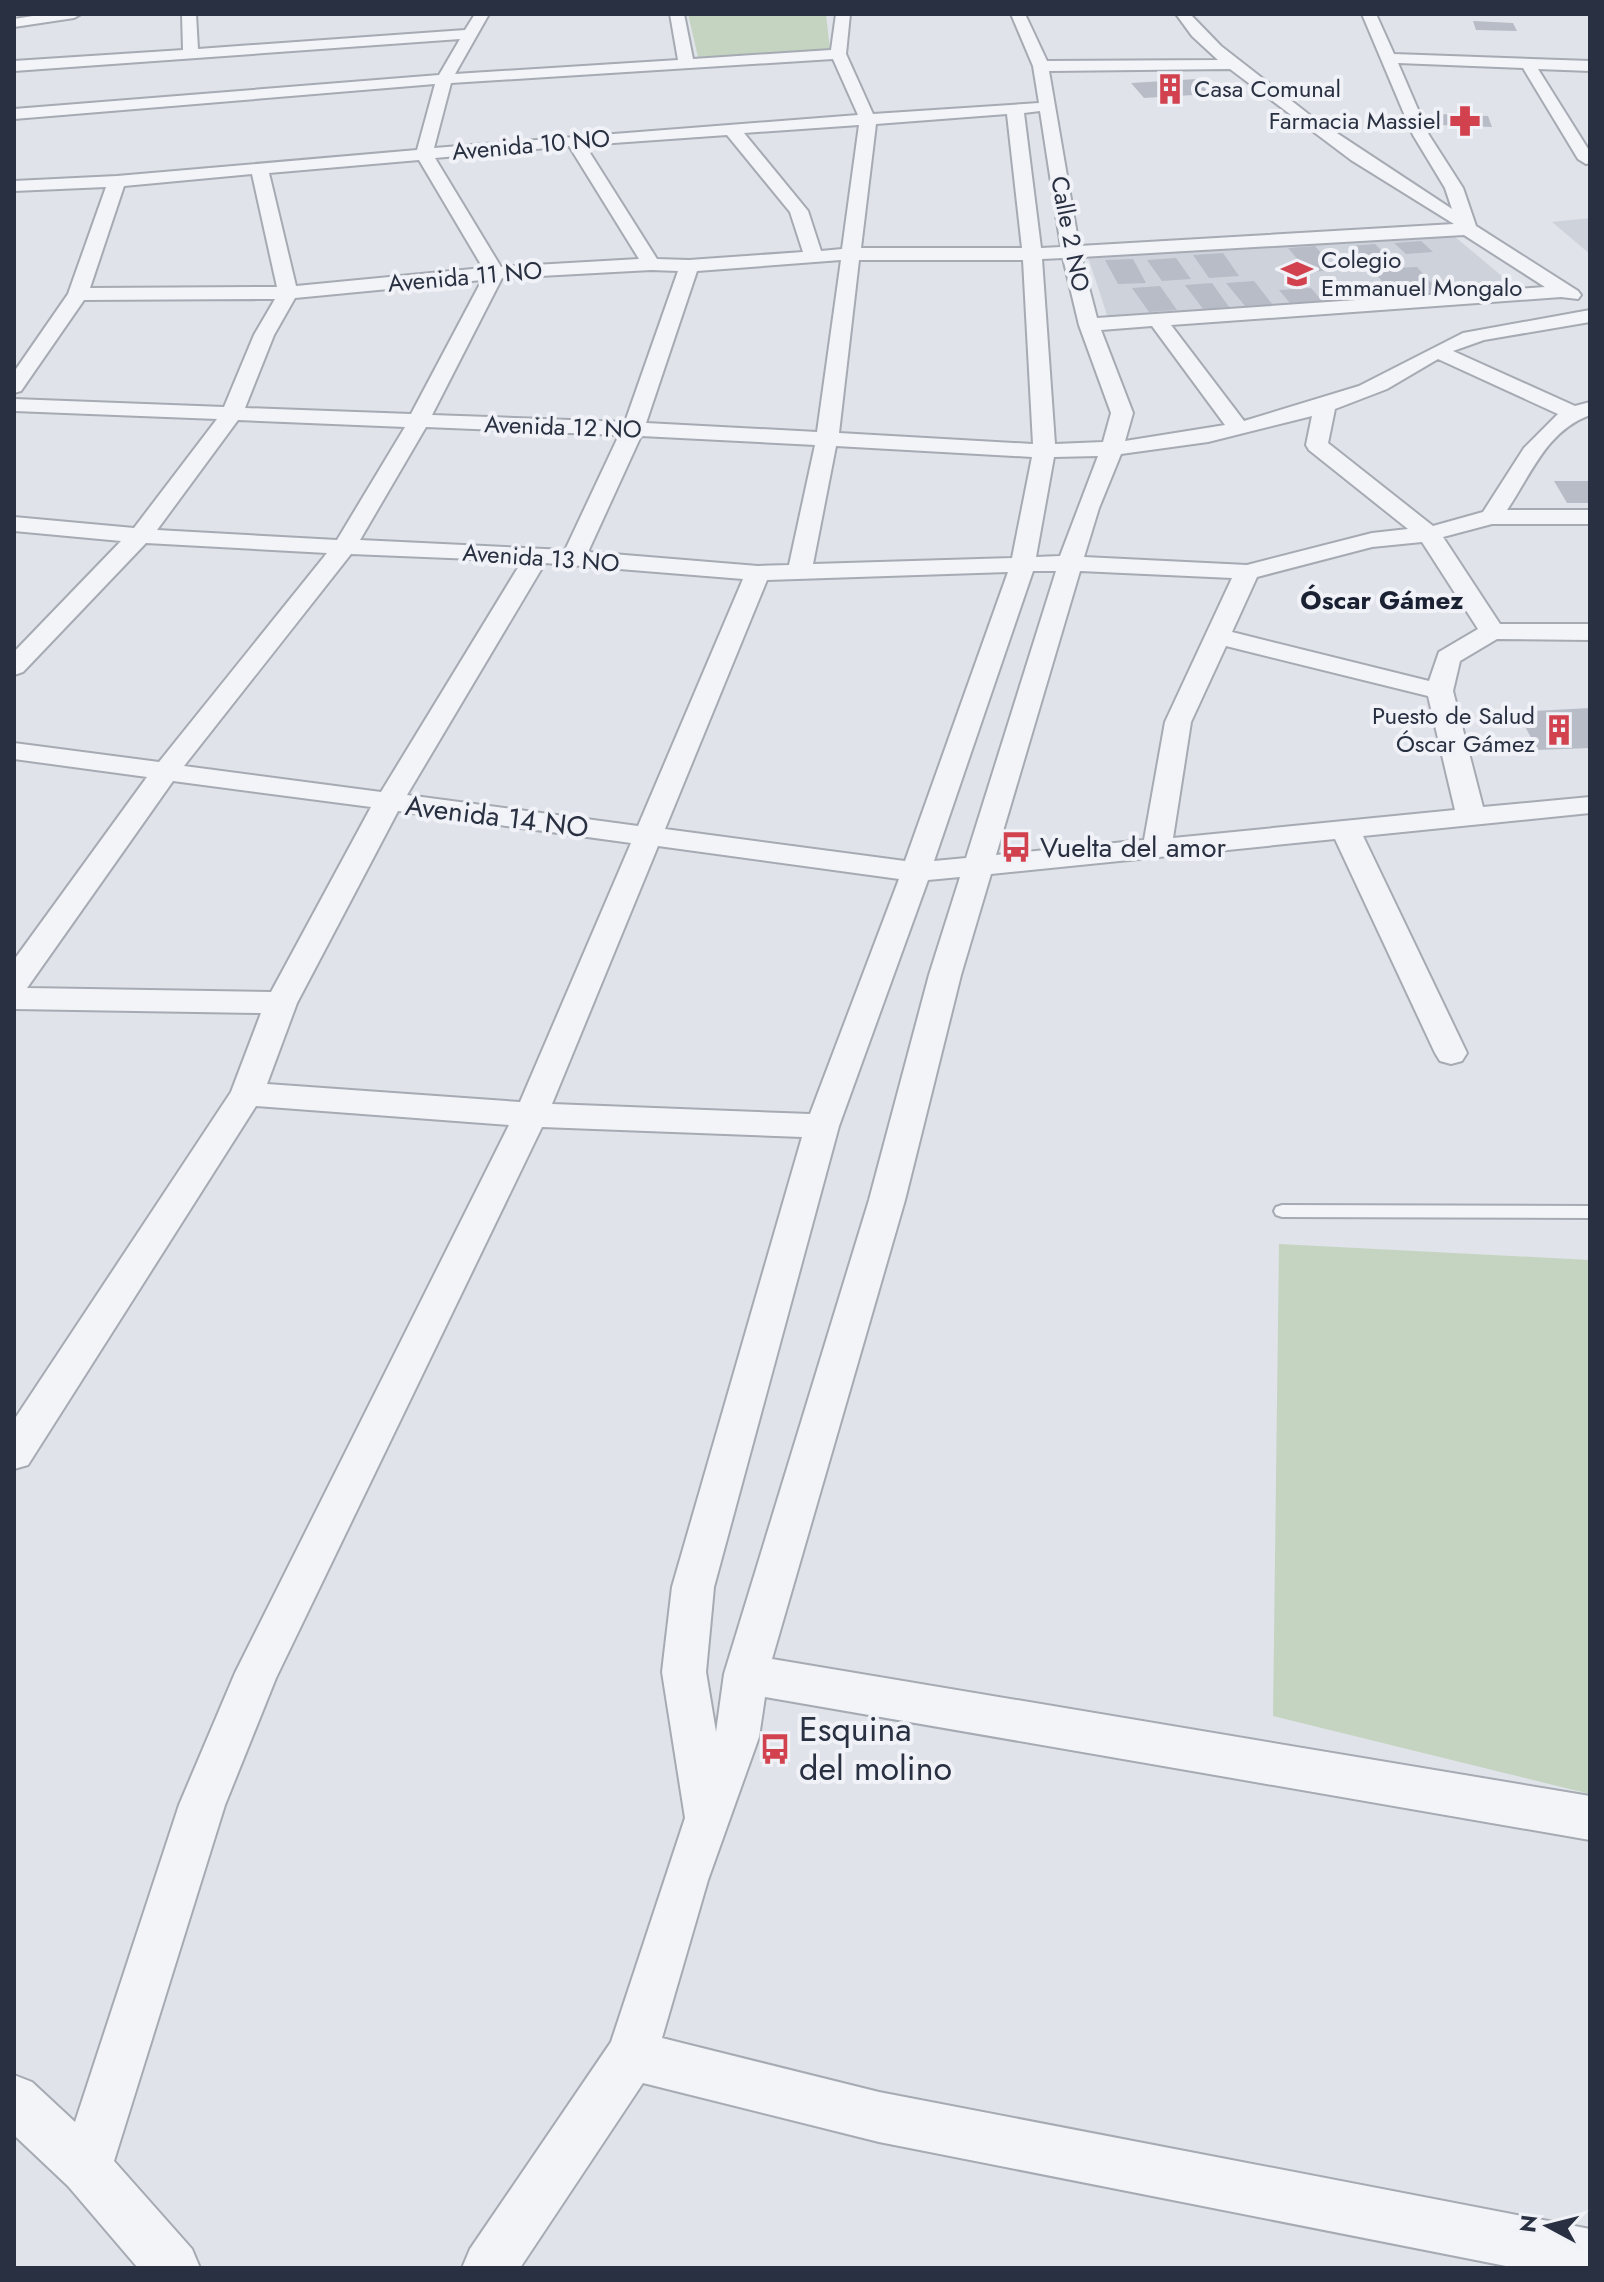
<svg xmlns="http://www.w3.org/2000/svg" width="1604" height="2282" viewBox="0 0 1604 2282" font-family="Jost,sans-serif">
	<rect width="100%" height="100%" fill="#e0e3e9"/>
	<g fill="#ced2db">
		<polygon points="1590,218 1590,254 1552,222"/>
		<polygon points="1454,236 1521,292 1108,318 1088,257"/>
	</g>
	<g fill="#c4d4c1">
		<polygon points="688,14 826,14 830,50 698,57"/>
		<polygon points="1279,1244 1590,1260 1590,1794 1273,1716"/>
	</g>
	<g fill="#b7bcc6">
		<polygon points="1473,21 1513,23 1517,31 1476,30"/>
		<polygon points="1197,79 1210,94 1144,98 1131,83"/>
		<polygon points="1438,114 1488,116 1492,127 1441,125"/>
		<polygon points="1421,241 1433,252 1406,254 1394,243"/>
		<polygon points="1375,244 1385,254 1360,256 1350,246"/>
		<polygon points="1315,246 1336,270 1308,272 1288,248"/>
		<polygon points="1223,253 1239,276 1209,278 1193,255"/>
		<polygon points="1176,258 1191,279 1162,281 1147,260"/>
		<polygon points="1133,259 1146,283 1118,284 1105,260"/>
		<polygon points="1417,267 1443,296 1397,299 1372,269"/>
		<polygon points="1254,281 1273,305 1245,306 1226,283"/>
		<polygon points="1212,283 1229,307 1203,309 1185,285"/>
		<polygon points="1357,285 1369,299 1336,301 1325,287"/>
		<polygon points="1160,286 1177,310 1149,312 1132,288"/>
		<polygon points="1311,288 1322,301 1290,303 1279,290"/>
		<polygon points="1554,481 1590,481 1590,503 1567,503"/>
		<polygon points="1590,708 1590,748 1538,750 1517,712"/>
	</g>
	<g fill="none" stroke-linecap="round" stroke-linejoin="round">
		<defs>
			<polygon id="service" points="1282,1205 1590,1206 1590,1218 1282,1217 1276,1215 1274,1211 1276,1207"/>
			<g id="minor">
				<polygon points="45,14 81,14 74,18 14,27 14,19"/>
				<path d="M182,14H196L198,49L465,30L475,14H489L455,74L678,60L670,14H684L693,59L831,50L836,14H850L846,54L873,114L1039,103L1033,66L1011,14H1025L1047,61L1218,60L1192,36L1176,14H1190L1221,46L1311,116L1452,209L1445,188L1413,135L1362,14H1376L1394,54L1590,61V71L1538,69L1590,152V163L1586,164L1578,159L1523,68L1398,63L1429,135L1463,188L1476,226L1578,291L1581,295L1578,299L1561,297L1171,325L1244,421L1359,386L1463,333L1590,310V322L1484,340L1453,351L1575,406L1590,402V415C1546,431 1531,475 1507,510H1590V524H1492L1443,537L1500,624H1590V640L1497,639L1460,661L1453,691L1483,807L1590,797V813L1363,836L1467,1053L1462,1061L1451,1064L1440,1061L1435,1053L1335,839L991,874L961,975L905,1200L772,1659L1590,1796V1840L765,1697L759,1737L708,1880L662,2038L879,2092L1590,2229V2268H1516L879,2142L643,2083L520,2268H462L470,2249L611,2042L685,1818L662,1672L672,1587L802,1137L542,1127L276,1678L225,1805L114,2161L192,2249L200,2268H138L68,2186L14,2135V2075L32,2082L75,2122L179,1805L235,1673L509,1125L256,1106L28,1465L14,1469V1420L231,1092L261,1013L14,1009V960L147,777L14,759V743L159,762L327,553L146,543L23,672L14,675V652L121,541L14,531V517L134,528L217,419L14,411V399L224,407L254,335L275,299L84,300L21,391L14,393V372L68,294L106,187L14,191V181L117,176L417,150L435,84L14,119V109L439,75L460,39L14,71V61L183,50ZM833,59L858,115L434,148L451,83ZM1230,69L1351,160L1454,224L1079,246L1049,71ZM1040,111L1061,247L1041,248L1024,113ZM1007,114L1022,248H861L876,124ZM859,125L842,249L821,251L808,211L744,133ZM727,135L790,212L803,252L689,260L657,259L585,145ZM569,146L639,259L501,267L435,158ZM419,160L483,268L296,286L269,173ZM252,174L277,287L90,288L124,186ZM1464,235L1545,287L1097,318L1081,257ZM1063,258L1079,325L1111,413L1103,442L1055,444L1042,259ZM841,260L817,432L646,423L697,271ZM859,260H1023L1033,444L839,433ZM651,270L678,271L625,422L432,415L502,278ZM482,280L411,414L245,408L274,335L295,298ZM1152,326L1225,425L1125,441L1133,413L1101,330ZM1438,359L1558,414L1524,448L1483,512L1433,526L1328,443L1335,409L1387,389ZM1312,416L1306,445L1309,450L1408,529L1372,533L1247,565L1084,557L1099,508L1121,454L1208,442ZM238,420L405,427L337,540L157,530ZM426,427L619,435L565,550L360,540ZM641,436L815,445L789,565L758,566L588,552ZM836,446L1032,457L1012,558L813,564ZM1098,456L1060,556L1036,557L1054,457ZM1422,542L1478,629L1439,652L1429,681L1232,632L1257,577L1372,547ZM351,554L522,561L381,792L184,766ZM545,563L743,579L638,826L407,795ZM1033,571H1056L966,858L934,861ZM1080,571L1232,578L1165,722L1144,840L996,855ZM1008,572L905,861L665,829L767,580ZM1226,646L1428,696L1455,810L1173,838L1191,722ZM173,781L371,807L271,992L27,988ZM398,811L631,843L520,1102L267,1084L297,1003ZM658,846L899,879L810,1114L552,1104ZM960,877L929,975L869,1200L724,1674L716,1732L706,1672L714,1587L839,1126L928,880Z"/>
			</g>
		</defs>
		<use href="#service" stroke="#a5aab3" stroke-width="4"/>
		<use href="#minor" stroke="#a5aab3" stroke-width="4"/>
		<use href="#service" fill="#f3f4f8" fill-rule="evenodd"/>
		<use href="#minor" fill="#f3f4f8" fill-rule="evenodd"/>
	</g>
	<defs>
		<symbol id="building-bare" viewBox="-9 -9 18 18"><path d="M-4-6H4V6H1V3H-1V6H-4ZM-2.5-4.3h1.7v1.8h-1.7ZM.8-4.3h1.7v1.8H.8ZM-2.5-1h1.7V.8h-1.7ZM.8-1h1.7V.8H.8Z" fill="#d2414e" stroke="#f0f2f7" stroke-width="2.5" paint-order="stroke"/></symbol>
		<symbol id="pharmacy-bare" viewBox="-9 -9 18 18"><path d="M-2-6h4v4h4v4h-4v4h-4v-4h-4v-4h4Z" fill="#d2414e" stroke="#f0f2f7" stroke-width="2.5" paint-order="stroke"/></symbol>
		<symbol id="university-bare" viewBox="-9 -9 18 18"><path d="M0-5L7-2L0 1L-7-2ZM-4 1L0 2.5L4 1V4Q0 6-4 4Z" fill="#d2414e" stroke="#f0f2f7" stroke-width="2.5" paint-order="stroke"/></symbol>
		<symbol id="bus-bare" viewBox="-9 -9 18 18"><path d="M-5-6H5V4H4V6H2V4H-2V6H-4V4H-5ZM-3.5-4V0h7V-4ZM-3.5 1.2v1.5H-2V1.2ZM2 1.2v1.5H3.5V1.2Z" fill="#d2414e" stroke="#f0f2f7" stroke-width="2.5" paint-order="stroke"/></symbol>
	</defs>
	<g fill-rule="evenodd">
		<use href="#building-bare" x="1148" y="67" width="44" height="44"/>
		<use href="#pharmacy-bare" x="1443" y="99" width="44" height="44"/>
		<use href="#university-bare" x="1275" y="252" width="44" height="44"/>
		<use href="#building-bare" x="1537" y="708" width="44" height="44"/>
		<use href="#bus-bare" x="994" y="825" width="44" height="44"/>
		<use href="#bus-bare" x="753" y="1727" width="44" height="44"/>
	</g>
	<g text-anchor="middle" stroke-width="8" stroke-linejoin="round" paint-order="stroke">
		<g font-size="24" fill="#283041" stroke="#f0f2f7" text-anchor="start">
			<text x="1194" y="97">Casa Comunal</text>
			<text x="1441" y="129" text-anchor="end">Farmacia Massiel</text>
			<text x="1321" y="268">Colegio<tspan x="1321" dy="28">Emmanuel Mongalo</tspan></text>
			<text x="1535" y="724" text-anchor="end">Puesto de Salud<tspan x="1535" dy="28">Óscar Gámez</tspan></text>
		</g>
		<g font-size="24" fill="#283041" stroke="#f0f2f7">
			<text transform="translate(531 145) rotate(-5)" y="8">Avenida 10 NO</text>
			<text transform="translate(1070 234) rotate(79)" y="8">Calle 2 NO</text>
			<text transform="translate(465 277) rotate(-5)" y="8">Avenida 11 NO</text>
			<text transform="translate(563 427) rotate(2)" y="8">Avenida 12 NO</text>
			<text transform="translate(541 558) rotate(4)" y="8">Avenida 13 NO</text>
		</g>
		<g font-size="26" font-weight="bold" fill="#1a2132" stroke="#f0f2f7">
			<text x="1382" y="609">Óscar Gámez</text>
		</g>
		<g font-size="28" fill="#283041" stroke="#f0f2f7">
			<text transform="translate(497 816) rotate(7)" y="10">Avenida 14 NO</text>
		</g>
		<g font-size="28" fill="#283041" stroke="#f0f2f7" text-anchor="start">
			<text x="1040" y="857">Vuelta del amor</text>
		</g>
		<g font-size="34" fill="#283041" stroke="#f0f2f7" text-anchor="start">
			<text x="799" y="1741">Esquina<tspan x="799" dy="39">del molino</tspan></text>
		</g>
	</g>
	<rect width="1604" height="2282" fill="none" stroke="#283041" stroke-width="32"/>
	<g transform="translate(1548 2226) rotate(277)" stroke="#f0f2f7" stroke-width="6" paint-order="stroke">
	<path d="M0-6L14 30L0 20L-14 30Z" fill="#283041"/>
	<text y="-12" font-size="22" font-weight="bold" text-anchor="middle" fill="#283041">N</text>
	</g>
</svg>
